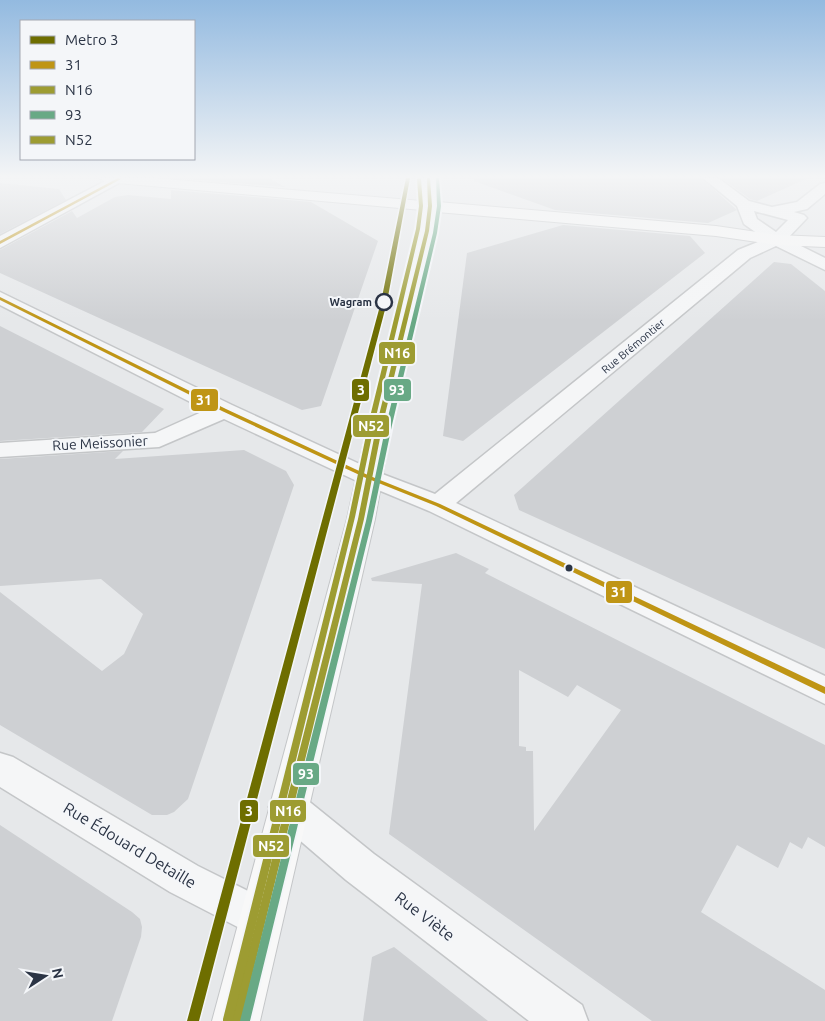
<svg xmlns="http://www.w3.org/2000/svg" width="825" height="1021" viewBox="0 0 825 1021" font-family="Ubuntu,sans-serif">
	<rect width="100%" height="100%" fill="#e6e8ea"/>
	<g fill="#ced0d3" fill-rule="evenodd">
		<polygon points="172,178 269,178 285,187"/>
		<polygon points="474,178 701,178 737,210 708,223 555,210 474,181"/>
		<polygon points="721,178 808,178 757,201 750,199"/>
		<polygon points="0,183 59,189 66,200 0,234"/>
		<polygon points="171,190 311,202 378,241 321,406 302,410 0,273 0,250 72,211 77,218 115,197 128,195 171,199"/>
		<polygon points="563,225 690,236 705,253 463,441 443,436 467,253"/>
		<polygon points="774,262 791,264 825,291 825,649 519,510 514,495"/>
		<polygon points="0,326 128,391 164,409 142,432 0,441"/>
		<polygon points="244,450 286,471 294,485 188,799 174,812 167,815 152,815 0,725 0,592 102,671 124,654 143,614 101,579 0,586 0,459 123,451 115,459"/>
		<path d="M456,553L489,569L485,573L825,745V847L808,837L802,849L790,842L778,868L737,845L701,912L825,990V1021H652L389,834L422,584L372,581L371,578ZM519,670L568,697L577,685L621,710L534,831L533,751H526V747L519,746Z"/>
		<polygon points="0,825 132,912 140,919 142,927 141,937 112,1021 0,1021"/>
		<polygon points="394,947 488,1021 363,1021 372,957"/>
	</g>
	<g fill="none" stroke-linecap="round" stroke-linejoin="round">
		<defs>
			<g id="street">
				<polygon points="111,178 128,178 0,248 0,236"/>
				<path d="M703,178H718L749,201L772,207L797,202L820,184L825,183V194L807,209L794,212L804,215L807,218L787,239L825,258V270L776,246L750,258L456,503L825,676V704L429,511L359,482L224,419L159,447L0,457V443L155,433L206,410L0,305V292L232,405L377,472L435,494L738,250L765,239L744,224L737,206ZM754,211L788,220L776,232L757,219Z"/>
				<polygon points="0,753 13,757 198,866 276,905 282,919 276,933 261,939 170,892 0,787"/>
				<polygon points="288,790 301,795 374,854 582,1005 588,1021 529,1021 346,880 275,819 269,807 275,795"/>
			</g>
			<polygon id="secondary" points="99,178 153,178 422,201 421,178 435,178 438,202 716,226 777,235 825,237 825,247 777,245 716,236 437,212 435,231 392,423 375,519 260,1021 212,1021 347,519 368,423 419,231 422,210 106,182"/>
		</defs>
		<use href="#street" stroke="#c4c6c8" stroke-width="3"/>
		<use href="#secondary" stroke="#c4c6c8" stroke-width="2"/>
		<use href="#street" fill="#f5f6f7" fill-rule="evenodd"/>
		<use href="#secondary" fill="#f8f8f8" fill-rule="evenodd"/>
		<defs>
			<g id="bus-1">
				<polygon points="118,178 121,179 0,244 0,241"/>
				<polygon points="0,297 226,409 370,476 440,504 825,687 825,694 436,506 366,478 222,411 0,300"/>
			</g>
			<polygon id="bus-2" points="427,178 430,178 432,206 429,231 383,423 364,519 241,1021 231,1021 358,519 377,423 425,231 428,206"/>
			<polygon id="bus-3" points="436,178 439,178 441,206 437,233 392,425 372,521 250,1021 240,1021 366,521 386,425 433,233 437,206"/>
			<polygon id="bus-4" points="419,178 421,179 423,206 420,229 375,421 355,517 233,1019 233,1021 223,1021 223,1019 349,517 369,421 416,229 419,206 417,179"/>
		</defs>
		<use href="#bus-1" stroke="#f4f6f9" stroke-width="4"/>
		<use href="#bus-2" stroke="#f4f6f9" stroke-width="4"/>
		<use href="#bus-3" stroke="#f4f6f9" stroke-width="4"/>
		<use href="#bus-4" stroke="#f4f6f9" stroke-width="4"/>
		<use href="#bus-1" fill="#bf9515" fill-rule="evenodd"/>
		<use href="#bus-2" fill="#9d9c32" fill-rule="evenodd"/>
		<use href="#bus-3" fill="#68a985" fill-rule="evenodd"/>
		<use href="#bus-4" fill="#9d9c32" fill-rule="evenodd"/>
		<defs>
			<polygon id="metro-1" points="406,178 410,178 387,302 199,1021 187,1021 381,302"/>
		</defs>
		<use href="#metro-1" stroke="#f4f6f9" stroke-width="3"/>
		<use href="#metro-1" fill="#6e6e00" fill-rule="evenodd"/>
	</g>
	<linearGradient id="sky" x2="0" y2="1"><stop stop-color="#93bae0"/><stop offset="0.55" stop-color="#f4f5f6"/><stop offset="1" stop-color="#f4f5f6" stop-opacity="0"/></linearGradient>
	<rect width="825" height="321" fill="url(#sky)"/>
	<circle fill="#f4f6f9" stroke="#2b3445" stroke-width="2.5" cx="384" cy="302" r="8"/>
	<circle fill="#2b3445" stroke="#f4f6f9" stroke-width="2" cx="569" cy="568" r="4.5"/>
	<g text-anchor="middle" stroke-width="4" stroke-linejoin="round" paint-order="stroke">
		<g font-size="11" font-weight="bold" fill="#2b3445" stroke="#f4f6f9" text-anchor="end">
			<text x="372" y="306">Wagram</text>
		</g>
		<g font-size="11" fill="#2b3445" stroke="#f4f6f9">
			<text transform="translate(633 346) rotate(-40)" y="4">Rue Brémontier</text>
		</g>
		<g font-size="14" fill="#2b3445" stroke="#f4f6f9">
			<text transform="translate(100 443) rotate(-3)" y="5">Rue Meissonier</text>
		</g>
		<g font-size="16" fill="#2b3445" stroke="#f4f6f9">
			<text transform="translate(130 845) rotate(31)" y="6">Rue Édouard Detaille</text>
			<text transform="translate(425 916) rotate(37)" y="6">Rue Viète</text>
		</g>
	</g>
	<g stroke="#f4f6f9" stroke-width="2">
		<rect x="378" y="341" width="38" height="24" rx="5" fill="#9d9c32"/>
		<rect x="383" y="378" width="29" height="24" rx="5" fill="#68a985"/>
		<rect x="351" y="378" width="19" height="24" rx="5" fill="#6e6e00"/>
		<rect x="190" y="388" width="29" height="24" rx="5" fill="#bf9515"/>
		<rect x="352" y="414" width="38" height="24" rx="5" fill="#9d9c32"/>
		<rect x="605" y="580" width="28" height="24" rx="5" fill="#bf9515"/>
		<rect x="292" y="762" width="28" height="24" rx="5" fill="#68a985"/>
		<rect x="239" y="799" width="20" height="24" rx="5" fill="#6e6e00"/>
		<rect x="269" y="799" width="38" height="24" rx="5" fill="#9d9c32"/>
		<rect x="252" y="834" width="38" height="24" rx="5" fill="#9d9c32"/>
	</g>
	<g font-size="14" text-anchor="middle" font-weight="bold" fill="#fff">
		<text x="397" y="358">N16</text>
		<text x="397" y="395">93</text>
		<text x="361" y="395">3</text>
		<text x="204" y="405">31</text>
		<text x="371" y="431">N52</text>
		<text x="619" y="597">31</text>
		<text x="306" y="779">93</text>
		<text x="249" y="816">3</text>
		<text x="288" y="816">N16</text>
		<text x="271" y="851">N52</text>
	</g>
	<rect x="20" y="20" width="175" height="140" fill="#f4f6f9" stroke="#a4a8b1"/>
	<rect x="30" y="36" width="25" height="8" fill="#6e6e00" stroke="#a4a8b1"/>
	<text x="65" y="45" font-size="15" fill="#2b3445">Metro 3</text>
	<rect x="30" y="61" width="25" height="8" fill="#bf9515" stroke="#a4a8b1"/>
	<text x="65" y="70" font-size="15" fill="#2b3445">31</text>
	<rect x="30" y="86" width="25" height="8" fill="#9d9c32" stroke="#a4a8b1"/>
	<text x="65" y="95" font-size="15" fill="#2b3445">N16</text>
	<rect x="30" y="111" width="25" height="8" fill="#68a985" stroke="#a4a8b1"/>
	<text x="65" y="120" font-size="15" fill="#2b3445">93</text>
	<rect x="30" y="136" width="25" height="8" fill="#9d9c32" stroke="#a4a8b1"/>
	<text x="65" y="145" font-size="15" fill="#2b3445">N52</text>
	<g transform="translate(45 976) rotate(78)" stroke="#f4f6f9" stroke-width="4" paint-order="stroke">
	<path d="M0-4L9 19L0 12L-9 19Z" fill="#2b3445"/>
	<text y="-8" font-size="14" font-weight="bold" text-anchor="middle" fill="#2b3445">N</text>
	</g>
</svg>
